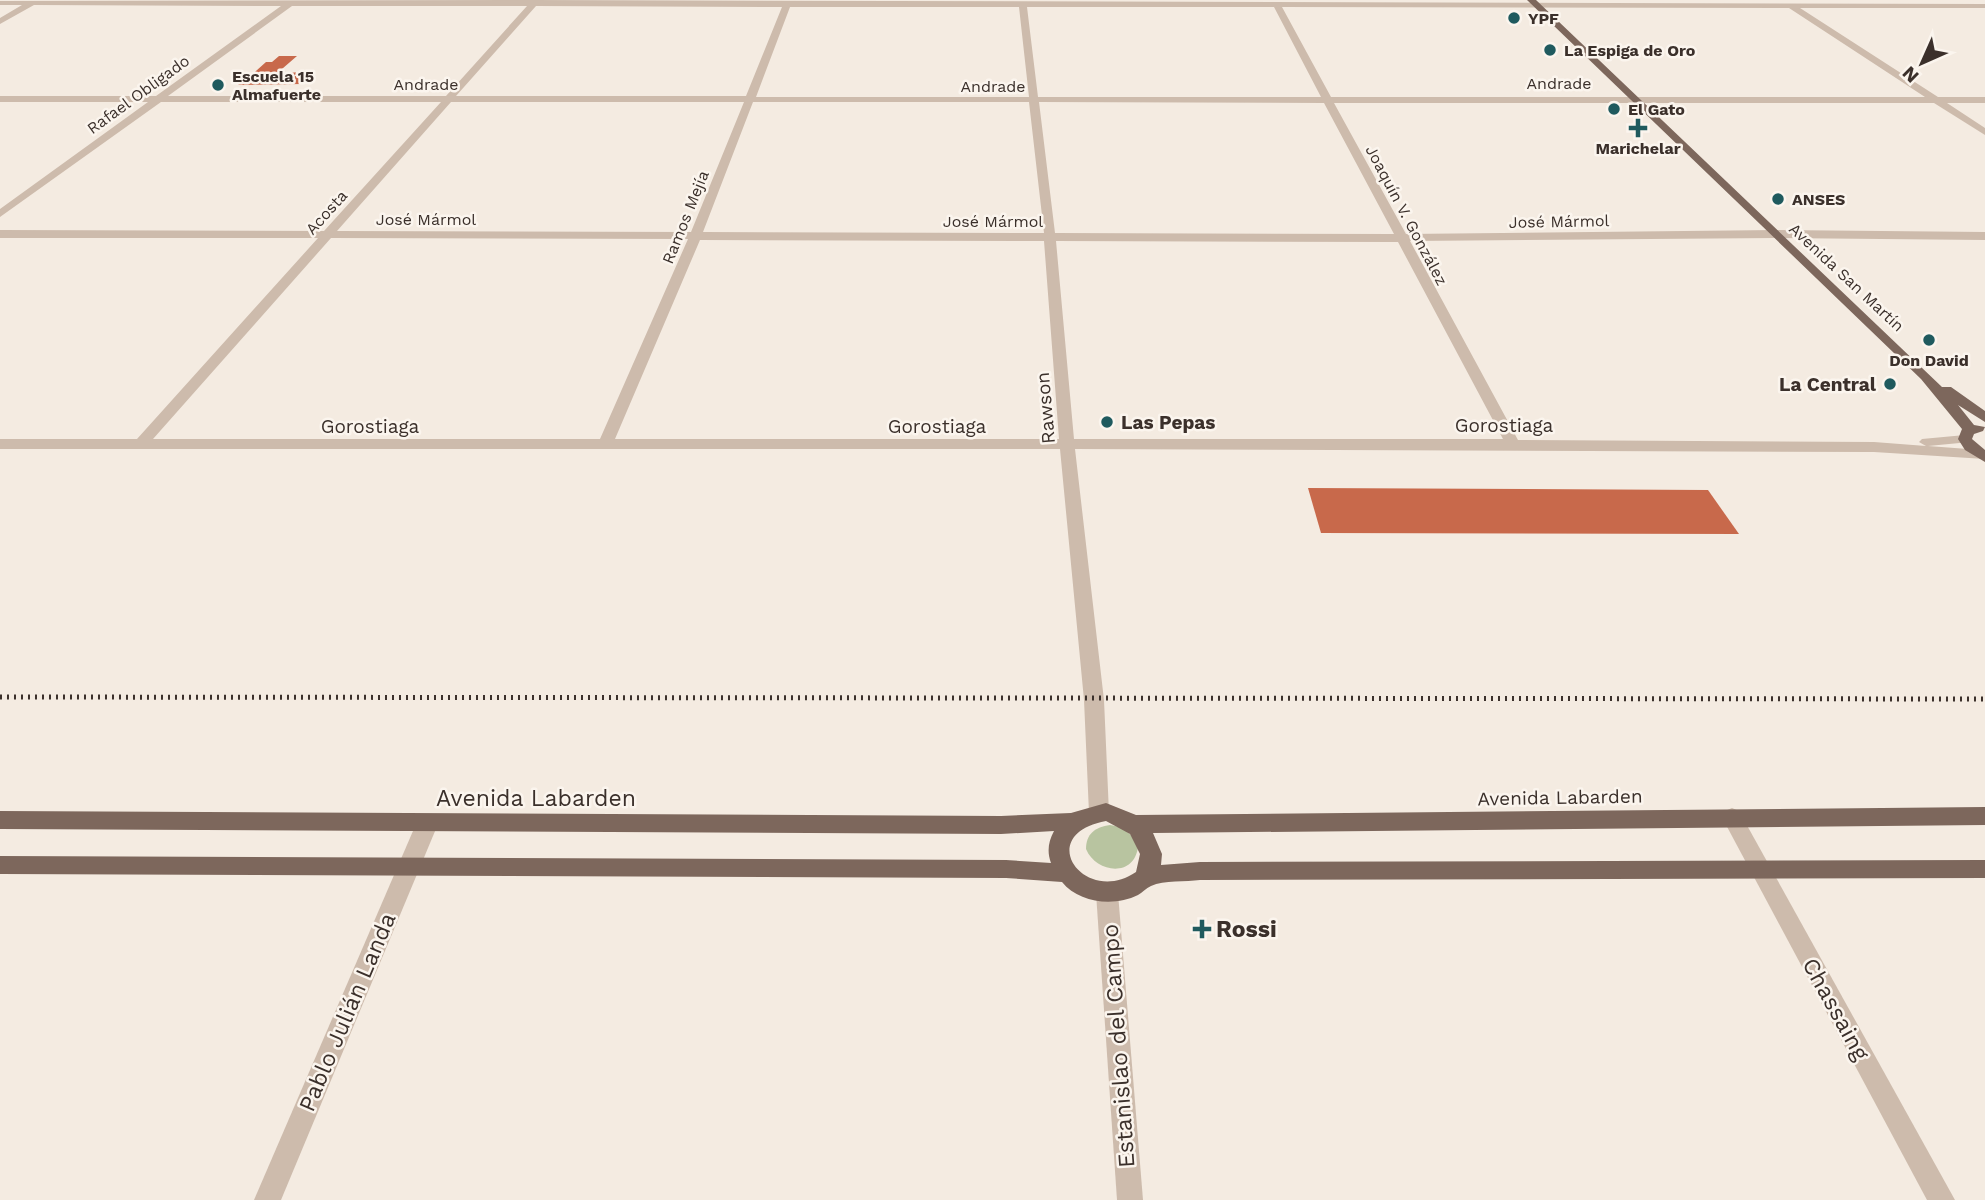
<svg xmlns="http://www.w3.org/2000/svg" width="1985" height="1200" viewBox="0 0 1985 1200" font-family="'Work Sans',sans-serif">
	<rect width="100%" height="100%" fill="#f4ebe1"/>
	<path fill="#b8c4a0" d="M1110,825C1125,827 1132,834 1138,847C1134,878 1096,873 1086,849C1086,834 1095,827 1110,825Z"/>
	<g fill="#c8694b">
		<polygon points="279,56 297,56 275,75 298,72 294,76 311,76 302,84 238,85 241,82 234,82 239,78 248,78 266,62 272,62"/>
		<polygon points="1308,488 1708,490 1739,534 1321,533"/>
	</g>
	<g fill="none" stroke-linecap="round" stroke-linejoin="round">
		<g fill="#cdbbac" fill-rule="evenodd">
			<path d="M533,0L1985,4V8H1800L1938,97H1985V103H1947L1985,128V135L1934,103H1334L1406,234L1776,230L1985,232V240L1776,238L1410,241L1518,440L1874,442L1926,446L1919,442L1922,439L1965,435L1970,436L1972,439L1970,442L1928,446L1981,450L1985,451V459L1874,452L1075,449L1104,700L1109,813L1106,819L1099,822L1092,819L1089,813L1084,700L1060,449H0V439H137L318,238H0V230L324,231L441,102H161L0,217V209L148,102H0V96H156L281,6L34,5L0,24V18L22,5H0V1ZM292,6H527L446,96H168ZM536,6L782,7L746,96H456ZM790,7H1019L1029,97H756ZM1027,7H1274L1321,97H1038ZM1282,7L1789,8L1925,97H1331ZM451,102H744L691,232L337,231ZM753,102H1029L1044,233L703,232ZM1039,102L1324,103L1394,234L1055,233ZM331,238L688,239L600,439H153ZM700,240L1044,241L1059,439H615ZM1056,241L1398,242L1503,439H1074Z"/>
			<polygon points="1732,808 1739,811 1955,1200 1927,1200 1725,823 1722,817 1725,811"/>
			<polygon points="427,815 434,818 438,824 281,1200 254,1200 416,824 420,818"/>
			<polygon points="1107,883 1115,886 1118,893 1143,1200 1117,1200 1096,893 1099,886"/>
		</g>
		<g fill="#7d675c" fill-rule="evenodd">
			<polygon points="1527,0 1536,0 1942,387 1951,387 1985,411 1985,422 1958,405 1974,425 1985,427 1983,431 1974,434 1972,439 1985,450 1985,462 1965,450 1958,439 1962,429 1921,379"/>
			<path d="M1106,803L1136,815L1985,807V825L1153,833L1162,854L1161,865L1200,862L1985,860V878L1200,880C1186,882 1164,880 1151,886C1146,888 1142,893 1138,895C1114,907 1079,903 1062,882L1006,878L0,874V856L1006,860L1051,863C1047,852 1048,842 1054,831L1001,834L0,829V811L1001,816L1071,813ZM1106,821L1130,834L1140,854L1136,872C1085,907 1032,835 1106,821Z"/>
		</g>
		<polyline stroke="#3b302b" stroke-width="5" stroke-dasharray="2 5" stroke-linecap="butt" points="0,697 1985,699"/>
	</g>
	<g fill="#1f5a5e" stroke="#fbf5ee" stroke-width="2.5">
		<circle cx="1514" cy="18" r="7"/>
		<circle cx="1550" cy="50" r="7"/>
		<circle cx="218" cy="85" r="7"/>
		<circle cx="1614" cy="109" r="7"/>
		<path d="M1634.5 117.5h7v7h7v7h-7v7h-7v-7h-7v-7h7z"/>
		<circle cx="1778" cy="199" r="7"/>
		<circle cx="1929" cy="340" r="7"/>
		<circle cx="1890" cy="384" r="7"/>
		<circle cx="1107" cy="422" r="7"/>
		<path d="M1198.5 918.5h7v7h7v7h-7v7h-7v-7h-7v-7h7z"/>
	</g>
	<g text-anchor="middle" stroke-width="5" stroke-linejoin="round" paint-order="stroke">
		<g font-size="16" font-weight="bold" fill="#3b302b" stroke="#fbf5ee" text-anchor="start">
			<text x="1528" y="24">YPF</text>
			<text x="1564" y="56">La Espiga de Oro</text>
			<text x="232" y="82">Escuela 15<tspan x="232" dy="18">Almafuerte</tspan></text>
			<text x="1628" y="115">El Gato</text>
			<text x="1638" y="154" text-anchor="middle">Marichelar</text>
			<text x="1792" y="205">ANSES</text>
			<text x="1929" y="366" text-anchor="middle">Don David</text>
		</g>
		<g font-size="16" fill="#3b302b" stroke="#fbf5ee">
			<text x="1559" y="89">Andrade</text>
			<text x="426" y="90">Andrade</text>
			<text x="993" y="92">Andrade</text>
			<text transform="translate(138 94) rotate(-36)" y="6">Rafael Obligado</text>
			<text transform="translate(326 212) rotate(-48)" y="6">Acosta</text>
			<text transform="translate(1407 215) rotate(62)" y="6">Joaquín V. González</text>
			<text transform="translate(685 217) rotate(-68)" y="6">Ramos Mejía</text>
			<text x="426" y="225">José Mármol</text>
			<text x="993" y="227">José Mármol</text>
			<text transform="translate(1559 221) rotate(-1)" y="6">José Mármol</text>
			<text transform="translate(1847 277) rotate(43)" y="6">Avenida San Martín</text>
		</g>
		<g font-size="19" font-weight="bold" fill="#3b302b" stroke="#fbf5ee" text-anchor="end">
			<text x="1876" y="391">La Central</text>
			<text x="1121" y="429" text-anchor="start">Las Pepas</text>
		</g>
		<g font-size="19" fill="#3b302b" stroke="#fbf5ee">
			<text transform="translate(1045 408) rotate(-95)" y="7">Rawson</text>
			<text x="1504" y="432">Gorostiaga</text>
			<text x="370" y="433">Gorostiaga</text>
			<text x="937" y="433">Gorostiaga</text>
			<text transform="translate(1560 797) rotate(-1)" y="7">Avenida Labarden</text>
		</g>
		<g font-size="23" fill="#3b302b" stroke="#fbf5ee">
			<text x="536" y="806">Avenida Labarden</text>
			<text transform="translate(1836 1009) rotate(61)" y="8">Chassaing</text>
			<text transform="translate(347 1012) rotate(-67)" y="8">Pablo Julián Landa</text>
			<text transform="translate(1118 1046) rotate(-94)" y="8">Estanislao del Campo</text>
		</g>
		<g font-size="23" font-weight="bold" fill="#3b302b" stroke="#fbf5ee" text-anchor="start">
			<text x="1216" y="937">Rossi</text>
		</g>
	</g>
	<g transform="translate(1922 63) rotate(225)" stroke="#fbf5ee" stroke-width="5" paint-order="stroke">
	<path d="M0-5L12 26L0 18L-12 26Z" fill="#3b302b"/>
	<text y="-10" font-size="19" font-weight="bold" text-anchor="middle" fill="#3b302b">N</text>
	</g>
</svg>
